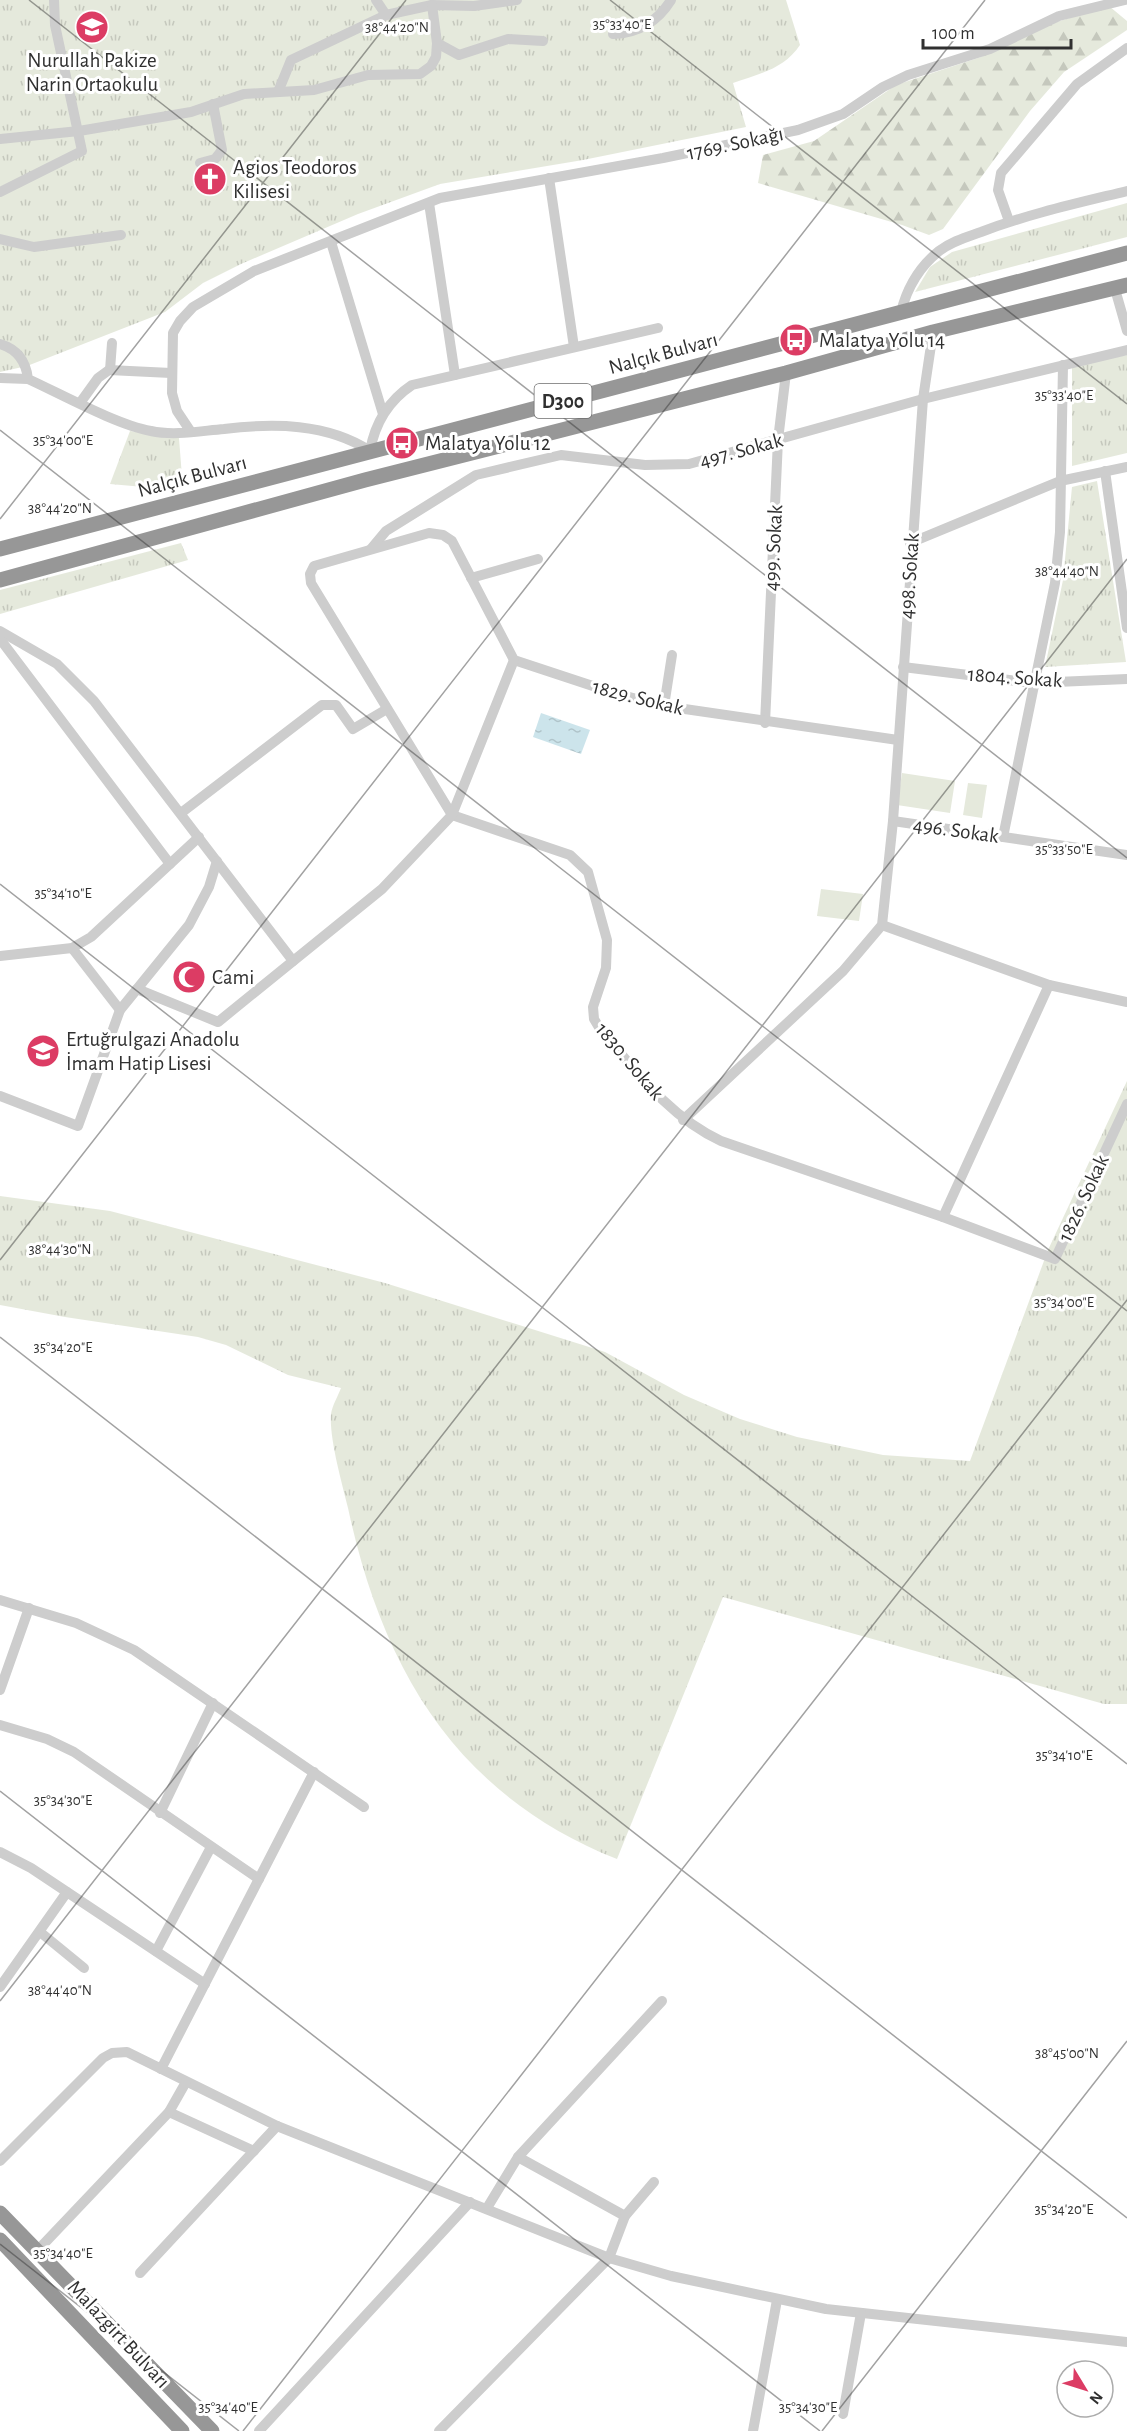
<svg xmlns="http://www.w3.org/2000/svg" width="1127" height="2431" viewBox="0 0 1127 2431" font-family="'Alegreya Sans',sans-serif">
	<defs>
		<pattern id="grass-tufts" width="24" height="20" patternUnits="userSpaceOnUse" patternTransform="scale(1.5)"><rect width="24" height="20" fill="#e5e9dc"/><path d="M3 7l-1-3M5 7V3M7 7l1-3M15 17l-1-3M17 17v-4M19 17l1-3" fill="none" stroke="#c5c8bd"/></pattern>
		<pattern id="forest-firs" width="22" height="20" patternUnits="userSpaceOnUse" patternTransform="scale(1.5)"><rect width="22" height="20" fill="#e5e9dc"/><path d="M5 1l3.5 6h-7zM16 11l3.5 6h-7z" fill="#c5c8bd"/></pattern>
		<pattern id="water-ripples" width="26" height="14" patternUnits="userSpaceOnUse" patternTransform="scale(1.5)"><rect width="26" height="14" fill="#cce4eb"/><path d="M2 4q2-2 4 0t4 0M15 11q2-2 4 0t4 0" fill="none" stroke="#b0c4ca"/></pattern>
	</defs>
	<rect width="100%" height="100%" fill="#fff"/>
	<g fill="url(#grass-tufts)">
		<path d="M0,0H786L800,45C784,69 759,74 733,83L746,127L583,160L440,184L358,214L241,264L203,283L165,312L27,366L0,372Z"/>
		<polygon points="1127,203 1127,237 915,292 930,267 952,252"/>
		<polygon points="1127,355 1127,453 1072,466 1072,365"/>
		<polygon points="130,431 179,438 182,477 144,487 110,484"/>
		<polygon points="1097,481 1126,662 1045,667 1063,580 1072,487"/>
		<polygon points="181,543 188,560 0,614 0,590"/>
		<path d="M1127,1081V1704H1104L723,1597L617,1859C457,1795 383,1671 348,1508C342,1483 329,1438 331,1414C332,1406 338,1396 341,1388L288,1375L226,1345L198,1337L65,1317L0,1305V1196L110,1211L385,1283L605,1352L684,1395L740,1419L797,1437L883,1455L970,1461L1048,1250Z"/>
	</g>
	<polygon fill="url(#forest-firs)" points="1109,6 1127,21 1127,30 1064,72 1030,111 943,229 929,235 902,225 758,183 763,155 814,141 896,85 981,57 1040,27"/>
	<g fill="#e5e9dc">
		<polygon points="902,773 955,781 950,813 897,805"/>
		<polygon points="968,783 987,785 982,818 963,815"/>
		<polygon points="821,889 863,894 859,921 817,916"/>
	</g>
	<polygon fill="url(#water-ripples)" points="541,713 590,730 581,754 533,737"/>
	<g fill="none" stroke-linecap="round" stroke-linejoin="round">
		<g stroke="#cdcdcd" stroke-width="10">
			<polyline points="376,0 386,15"/>
			<path d="M613,34C638,33 658,21 671,0"/>
			<polyline points="437,43 459,55 508,39 543,41"/>
			<polyline points="278,92 291,60 386,15 432,5 474,6 517,0"/>
			<polyline points="0,139 79,131 191,112 244,94 314,90 368,75 420,74 431,66 436,57 437,43 432,5"/>
			<polyline points="200,163 215,159 222,150 213,104"/>
			<polyline points="549,178 574,347"/>
			<polyline points="0,192 82,151 55,25 54,0"/>
			<polyline points="429,203 455,375"/>
			<polyline points="1009,221 998,190 1001,173 1077,84 1127,48"/>
			<polyline points="0,239 34,247 121,235"/>
			<polyline points="331,242 383,414"/>
			<polyline points="1115,289 1127,331"/>
			<path d="M901,312C907,288 919,267 939,251C952,241 967,237 981,232C1028,214 1078,203 1127,191"/>
			<path d="M0,344C17,349 26,361 28,379C61,394 117,425 151,431C174,436 200,431 224,429C273,423 327,423 370,451C375,423 388,401 412,385L658,328"/>
			<polyline points="110,370 112,343"/>
			<polyline points="0,378 28,379"/>
			<polyline points="80,403 98,378 109,370 171,373"/>
			<polyline points="191,432 177,411 172,393 173,333 180,321 193,307 254,271 440,198 663,158 798,130 843,114 883,87 908,75 990,49 1059,16 1125,0"/>
			<polyline points="1105,471 1127,628"/>
			<polyline points="910,543 1060,481 1127,467"/>
			<polyline points="371,549 386,531 476,475 561,455 645,465 689,464 923,399 1127,350"/>
			<polyline points="471,578 538,559"/>
			<polyline points="0,631 57,664 94,701 293,961"/>
			<polyline points="0,639 170,864"/>
			<polyline points="903,667 1033,683 1127,679"/>
			<polyline points="664,706 672,655"/>
			<polyline points="765,723 778,440 786,373"/>
			<path d="M898,740L664,706L614,693L514,660L452,541L443,535L429,533L314,566L310,574L311,583L452,815L570,855L588,872L607,940L606,968L593,1007L594,1019L600,1029C636,1071 669,1117 721,1141L943,1217"/>
			<polyline points="181,813 322,705 336,705 353,729 387,709"/>
			<polyline points="893,821 1127,855"/>
			<polyline points="1003,837 1055,583 1060,532 1063,365"/>
			<polyline points="882,925 1049,985"/>
			<polyline points="72,948 120,1010"/>
			<polyline points="0,956 72,948 91,937 199,837"/>
			<polyline points="137,989 218,1022 382,889 452,815 514,660"/>
			<polyline points="1127,1002 1049,985 943,1217 1055,1259 1127,1104"/>
			<polyline points="0,1096 78,1126 120,1010 189,925 209,887 217,861"/>
			<polyline points="683,1120 843,971 882,925 893,821 923,399 933,332"/>
			<polyline points="0,1600 76,1623 134,1650 364,1807"/>
			<polyline points="0,1690 29,1608"/>
			<polyline points="0,1725 47,1739 74,1752 259,1879"/>
			<polyline points="160,1813 213,1703"/>
			<polyline points="0,1852 31,1868 205,1984"/>
			<polyline points="40,1932 84,1968"/>
			<polyline points="156,1951 211,1847"/>
			<polyline points="0,1987 67,1892"/>
			<polyline points="161,2069 314,1772"/>
			<polyline points="169,2112 254,2151"/>
			<polyline points="518,2157 625,2216"/>
			<polyline points="0,2161 103,2058 112,2053 127,2052 277,2126 609,2258 671,2276 826,2309 1127,2342"/>
			<polyline points="487,2208 518,2157 662,2001"/>
			<polyline points="37,2251 169,2112 186,2082"/>
			<polyline points="140,2273 277,2126"/>
			<polyline points="843,2414 861,2313"/>
			<polyline points="259,2431 470,2202"/>
			<polyline points="439,2431 609,2258 625,2216 654,2182"/>
			<polyline points="753,2431 777,2300"/>
		</g>
		<g stroke="#979797" stroke-width="15">
			<polyline points="0,549 1127,253"/>
			<polyline points="0,580 365,480 786,373 933,332 1127,285"/>
			<polyline points="0,2213 212,2431"/>
			<polyline points="0,2240 182,2431"/>
		</g>
	</g>
	<path fill="none" stroke="#303030" stroke-width="1.5" stroke-opacity="0.45" d="M29,0L1127,858M610,0L1127,404M0,430L1127,1311M0,519L406,0M0,884L1127,1764M0,1260L985,0M0,1337L1127,2218M0,1791L820,2431M0,2001L1127,559M0,2244L239,2431M243,2431L1127,1300M822,2431L1127,2041"/>
	<defs>
		<symbol id="school-disc" viewBox="-11 -11 22 22"><circle r="9.5" fill="#dc3c64" stroke="#fff"/><path d="M0-5L7-2L0 1L-7-2ZM-4 1L0 2.5L4 1V4Q0 6-4 4Z" fill="#fff"/></symbol>
		<symbol id="church-disc" viewBox="-11 -11 22 22"><circle r="9.5" fill="#dc3c64" stroke="#fff"/><path d="M-1.2-6h2.4v3.5h3.3v2.4h-3.3V6h-2.4V-.1h-3.3v-2.4h3.3Z" fill="#fff"/></symbol>
		<symbol id="bus-disc" viewBox="-11 -11 22 22"><circle r="9.5" fill="#dc3c64" stroke="#fff"/><path d="M-5-6H5V4H4V6H2V4H-2V6H-4V4H-5ZM-3.5-4V0h7V-4ZM-3.5 1.2v1.5H-2V1.2ZM2 1.2v1.5H3.5V1.2Z" fill="#fff"/></symbol>
		<symbol id="mosque-disc" viewBox="-11 -11 22 22"><circle r="9.5" fill="#dc3c64" stroke="#fff"/><path d="M3.5-4.9A6 6 0 1 0 3.5 4.9A5 5 0 1 1 3.5-4.9Z" fill="#fff"/></symbol>
	</defs>
	<g fill-rule="evenodd">
		<use href="#school-disc" x="73" y="8" width="38" height="38"/>
		<use href="#church-disc" x="191" y="160" width="38" height="38"/>
		<use href="#bus-disc" x="777" y="321" width="38" height="38"/>
		<use href="#bus-disc" x="383" y="424" width="38" height="38"/>
		<use href="#mosque-disc" x="170" y="958" width="38" height="38"/>
		<use href="#school-disc" x="24" y="1032" width="38" height="38"/>
	</g>
	<g text-anchor="middle" stroke-width="6" stroke-linejoin="round" paint-order="stroke">
		<rect fill="#fff" stroke="#6e6e6e" stroke-width="1.5" x="534.5" y="384" width="57" height="34" rx="4.5"/>
		<g font-size="20" font-weight="bold" fill="#303030">
			<text x="563" y="408">D300</text>
		</g>
		<g font-size="21" fill="#303030" stroke="#fff" text-anchor="start">
			<text x="92" y="67" text-anchor="middle">Nurullah Pakize<tspan x="92" dy="24">Narin Ortaokulu</tspan></text>
			<text x="233" y="174">Agios Teodoros<tspan x="233" dy="24">Kilisesi</tspan></text>
			<text x="819" y="347">Malatya Yolu 14</text>
			<text x="425" y="450">Malatya Yolu 12</text>
			<text x="212" y="984">Cami</text>
			<text x="66" y="1046">Ertuğrulgazi Anadolu<tspan x="66" dy="24">İmam Hatip Lisesi</tspan></text>
		</g>
		<g font-size="21" fill="#303030" stroke="#fff">
			<text transform="translate(735 143) rotate(-12)" y="7">1769. Sokağı</text>
			<text transform="translate(663 353) rotate(-15)" y="7">Nalçık Bulvarı</text>
			<text transform="translate(741 450) rotate(-15)" y="7">497. Sokak</text>
			<text transform="translate(192 476) rotate(-15)" y="7">Nalçık Bulvarı</text>
			<text transform="translate(773 548) rotate(-87)" y="7">499. Sokak</text>
			<text transform="translate(909 576) rotate(-86)" y="7">498. Sokak</text>
			<text transform="translate(1015 677) rotate(4)" y="7">1804. Sokak</text>
			<text transform="translate(638 697) rotate(14)" y="7">1829. Sokak</text>
			<text transform="translate(956 830) rotate(8)" y="7">496. Sokak</text>
			<text transform="translate(630 1061) rotate(50)" y="7">1830. Sokak</text>
			<text transform="translate(1083 1198) rotate(-65)" y="7">1826. Sokak</text>
			<text transform="translate(119 2334) rotate(47)" y="7">Malazgirt Bulvarı</text>
		</g>
	</g>
	<g font-size="15" text-anchor="middle" fill="#303030" stroke="#fff" stroke-width="6" stroke-linejoin="round" paint-order="stroke">
		<text x="622" y="29">35°33'40"E</text>
		<text x="397" y="32">38°44'20"N</text>
		<text x="1064" y="400">35°33'40"E</text>
		<text x="63" y="445">35°34'00"E</text>
		<text x="60" y="513">38°44'20"N</text>
		<text x="1067" y="576">38°44'40"N</text>
		<text x="1064" y="854">35°33'50"E</text>
		<text x="63" y="898">35°34'10"E</text>
		<text x="60" y="1254">38°44'30"N</text>
		<text x="1064" y="1307">35°34'00"E</text>
		<text x="63" y="1352">35°34'20"E</text>
		<text x="1064" y="1760">35°34'10"E</text>
		<text x="63" y="1805">35°34'30"E</text>
		<text x="60" y="1995">38°44'40"N</text>
		<text x="1067" y="2058">38°45'00"N</text>
		<text x="1064" y="2214">35°34'20"E</text>
		<text x="63" y="2258">35°34'40"E</text>
		<text x="228" y="2412">35°34'40"E</text>
		<text x="808" y="2412">35°34'30"E</text>
	</g>
	<g transform="translate(1085 2389) rotate(128)"><circle r="28" fill="#ffffff" stroke="#acacac" stroke-width="1.5"/>
	<path d="M0-4.5L10 22L0 15L-10 22Z" fill="#dc3c64"/>
	<text y="-9" font-size="16" font-weight="bold" text-anchor="middle" fill="#303030">N</text>
	</g>
	<path d="M923 39v9h148v-9" fill="none" stroke="#303030" stroke-width="3"/>
	<text x="932" y="39" font-size="18" fill="#303030" stroke="#ffffff" stroke-width="4.5" paint-order="stroke">100 m</text>
</svg>
